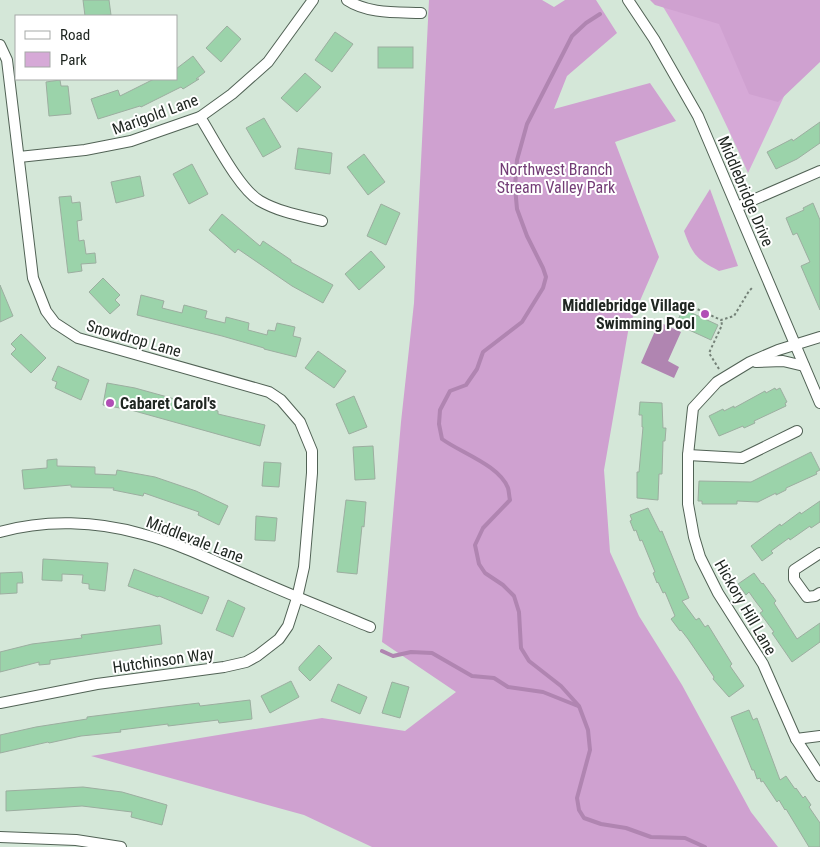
<svg xmlns="http://www.w3.org/2000/svg" width="820" height="847" viewBox="0 0 820 847" font-family="'Roboto Condensed',sans-serif">
	<rect width="100%" height="100%" fill="#d4e7d8"/>
	<path fill="#d6a9d7" d="M659,0H820L786,92L748,173C722,113 693,55 659,0Z"/>
	<g fill="#cfa1d0">
		<polygon points="429,0 542,0 554,7 565,0 596,0 617,33 567,76 554,109 650,83 676,121 615,142 659,257 629,326 604,470 610,552 639,616 682,685 751,812 778,847 372,847 304,815 91,756 322,718 405,731 456,692 382,642 401,422 414,303"/>
		<polygon points="650,0 820,0 820,62 778,102 749,94 719,24 655,5"/>
		<path d="M710,189L738,266L719,271C697,259 693,256 684,231Z"/>
	</g>
	<polygon fill="#b085b1" points="659,322 681,332 668,361 679,367 674,378 641,363"/>
	<g fill="none" stroke-linecap="round" stroke-linejoin="round">
		<g stroke="#b085b1" stroke-width="4">
			<path d="M600,14L586,23L572,36L527,124L517,160L515,187L517,209L527,236L543,268L546,277L543,288L522,322L483,352L477,369L466,385L450,391L440,410L439,424L442,439C461,453 499,465 508,488C509,491 509,496 510,500L483,528L475,545L479,564L485,573L503,585L514,596L519,612L521,648L529,661L561,686L579,706L588,730L590,750L577,798L579,810L584,818L601,824L626,828L651,837L685,838L705,847"/>
			<polyline points="382,651 393,656 411,652 432,653 472,676 494,678 508,687 543,692 578,706"/>
		</g>
	</g>
	<g fill="#9bd3aa" stroke="#9caea0">
		<polygon points="83,0 109,0 111,15 85,16"/>
		<polygon points="227,26 241,39 221,62 206,48"/>
		<polygon points="335,32 353,44 332,72 315,60"/>
		<rect x="378" y="47" width="35" height="21"/>
		<polygon points="193,56 205,72 196,79 199,79 183,89 181,87 141,107 140,106 98,119 91,99 118,90 120,96 154,79 176,79 176,69"/>
		<polygon points="305,73 321,87 297,112 281,98"/>
		<polygon points="60,80 61,86 68,86 71,114 49,116 46,82"/>
		<polygon points="264,118 281,147 263,157 246,128"/>
		<polygon points="820,122 820,143 797,159 776,169 767,152 792,139 793,141"/>
		<polygon points="298,148 332,153 330,174 295,169"/>
		<polygon points="364,154 385,182 368,195 347,167"/>
		<polygon points="192,164 208,194 189,204 173,174"/>
		<polygon points="140,176 144,196 116,203 111,182"/>
		<polygon points="71,196 72,203 80,202 82,220 77,221 79,241 84,240 86,254 95,253 96,263 81,264 82,271 68,273 59,197"/>
		<polygon points="813,203 820,220 820,310 801,266 810,262 797,233 793,235 786,218 804,210 803,208"/>
		<polygon points="381,204 400,213 386,245 367,236"/>
		<polygon points="222,214 260,246 263,241 291,260 291,262 333,285 323,303 292,286 238,249 235,253 209,230"/>
		<polygon points="371,251 385,267 359,290 345,274"/>
		<polygon points="103,278 120,295 115,300 120,305 110,314 89,292"/>
		<polygon points="0,285 13,316 0,322"/>
		<polygon points="141,295 164,301 162,308 182,313 184,305 207,311 205,318 225,323 226,317 249,323 248,330 267,335 268,330 275,331 277,323 295,327 293,336 301,338 296,357 264,349 264,348 222,336 137,315"/>
		<polygon points="683,309 718,325 711,340 676,324"/>
		<polygon points="21,334 46,358 31,373 11,354 16,349 11,344"/>
		<polygon points="318,351 346,371 334,388 305,368"/>
		<polygon points="58,366 89,380 81,400 55,388 57,382 52,380"/>
		<polygon points="107,383 135,388 218,411 218,414 265,425 260,446 131,410 103,405"/>
		<polygon points="775,388 776,390 780,388 787,402 785,403 786,406 754,421 755,423 744,428 743,426 719,436 709,416 723,409 724,411 734,406 734,408 765,391 766,393"/>
		<polygon points="354,396 367,427 349,434 336,404"/>
		<polygon points="640,402 662,403 663,428 666,428 665,441 663,441 662,474 659,474 658,500 637,498 637,472 639,472 643,427 642,427 642,415 639,415"/>
		<polygon points="373,446 375,479 355,480 353,447"/>
		<polygon points="811,452 820,470 816,472 817,474 786,488 786,490 776,495 776,493 758,502 737,501 737,504 702,504 702,501 698,501 699,481 751,482"/>
		<polygon points="57,459 57,466 95,467 95,474 116,475 117,470 155,477 196,491 228,506 219,525 198,515 199,512 144,493 143,496 113,490 114,488 71,487 71,485 24,489 22,470 47,468 47,460"/>
		<polygon points="264,462 281,463 279,487 262,486"/>
		<polygon points="346,500 366,502 364,527 362,526 357,574 337,572"/>
		<polygon points="820,501 820,522 811,528 810,526 790,540 789,538 771,551 773,553 762,561 751,546 780,524 781,526 800,512 801,514"/>
		<polygon points="648,508 660,532 662,531 689,598 682,601 696,620 699,618 705,627 708,625 732,664 730,666 744,686 729,697 713,679 714,677 688,639 681,630 680,631 671,619 675,616 665,592 663,593 658,582 657,583 653,573 655,572 642,540 640,541 636,530 634,531 630,521 632,520 630,515"/>
		<polygon points="256,516 277,518 275,541 255,540"/>
		<polygon points="43,559 108,563 105,591 89,589 89,584 82,583 83,575 62,574 62,581 42,580"/>
		<polygon points="134,569 209,597 202,614 159,596 158,597 128,586"/>
		<polygon points="22,572 23,583 17,583 17,593 0,594 0,573"/>
		<polygon points="754,573 762,584 763,583 776,601 774,603 797,639 820,623 820,642 792,662 772,633 774,632 760,613 763,611 756,602 749,592 746,595 738,584"/>
		<polygon points="228,600 245,608 233,637 216,630"/>
		<polygon points="160,625 162,644 50,660 50,664 39,665 39,662 0,672 0,652 32,644 82,638 81,635"/>
		<polygon points="319,645 332,658 310,681 299,670 299,667"/>
		<polygon points="291,681 299,697 270,713 261,696"/>
		<polygon points="392,682 409,687 400,718 382,713"/>
		<polygon points="338,684 367,697 360,714 331,701"/>
		<polygon points="250,700 252,719 219,723 218,720 168,726 168,724 120,730 121,732 81,736 49,743 48,742 0,753 0,735 36,727 87,719 87,717 166,707 199,703 200,706"/>
		<polygon points="749,710 753,720 757,718 780,780 786,776 795,789 796,788 803,798 805,796 811,805 809,807 820,823 820,847 809,847 786,809 785,810 779,800 777,802 763,781 761,782 760,778 757,779 754,770 752,770 731,717"/>
		<polygon points="83,787 122,792 167,805 162,825 131,817 132,812 82,806 6,811 6,791"/>
	</g>
	<g fill="none" stroke-linecap="round" stroke-linejoin="round">
		<defs>
			<g id="street">
				<path d="M347,0C368,14 397,12 421,13"/>
				<polyline points="628,0 654,39 698,116 820,403"/>
				<polyline points="0,45 7,60 33,278 46,311 55,323 78,338 269,392 281,400 300,422 312,451 312,473 304,567 297,598 288,626 279,639 257,656 246,662 224,667 97,684 0,703"/>
				<path d="M200,117C214,139 239,189 260,201C279,212 302,216 322,221"/>
				<polyline points="19,157 85,150 131,141 200,117 232,94 268,62 313,0"/>
				<polyline points="737,207 820,171"/>
				<polyline points="820,337 778,350 750,362 717,382 693,408 688,455 688,504 694,537 700,557 718,593 763,664 796,739 820,776"/>
				<polyline points="756,362 783,361 804,366"/>
				<polyline points="688,455 742,458 797,431"/>
				<path d="M0,532C45,519 97,521 142,534C181,544 218,563 255,579C293,596 332,611 370,627"/>
				<polyline points="820,553 794,570 794,579 807,597 815,596 820,593"/>
				<polyline points="796,739 820,736"/>
				<polyline points="0,837 76,840 121,847"/>
			</g>
		</defs>
		<use href="#street" stroke="#516255" stroke-width="12"/>
		<g stroke="#748177" stroke-width="2" stroke-dasharray="2.5 2.5" stroke-linecap="butt">
			<polyline points="684,303 721,320 734,316 749,291 752,288"/>
			<polyline points="719,369 709,353 722,325 721,320"/>
		</g>
		<use href="#street" stroke="#fff" stroke-width="10"/>
	</g>
	<g fill="#b14fb6" stroke="#fff" stroke-width="2">
		<circle cx="705" cy="314" r="5"/>
		<circle cx="110" cy="403" r="5"/>
	</g>
	<g text-anchor="middle" stroke-width="4" stroke-linejoin="round" paint-order="stroke">
		<g font-size="16" fill="#202722" stroke="#fff">
			<text transform="translate(155 114) rotate(-20)" y="6">Marigold Lane</text>
			<text transform="translate(746 191) rotate(67)" y="6">Middlebridge Drive</text>
			<text transform="translate(134 338) rotate(16)" y="6">Snowdrop Lane</text>
			<text transform="translate(195 539) rotate(21)" y="6">Middlevale Lane</text>
			<text transform="translate(746 607) rotate(60)" y="6">Hickory Hill Lane</text>
			<text transform="translate(163 660) rotate(-8)" y="6">Hutchinson Way</text>
		</g>
		<g font-size="16" fill="#733c76" stroke="#fff">
			<text x="556" y="175">Northwest Branch<tspan x="556" dy="18">Stream Valley Park</tspan></text>
		</g>
		<g font-size="16" font-weight="bold" fill="#202722" stroke="#fff" text-anchor="end">
			<text x="695" y="311">Middlebridge Village<tspan x="695" dy="18">Swimming Pool</tspan></text>
			<text x="120" y="409" text-anchor="start">Cabaret Carol's</text>
		</g>
	</g>
	<rect x="15" y="15" width="162" height="65" fill="#ffffff" stroke="#a6a9a7"/>
	<rect x="25" y="31" width="25" height="8" fill="#ffffff" stroke="#a6a9a7"/>
	<text x="60" y="40" font-size="15" fill="#202722">Road</text>
	<rect x="25" y="52" width="25" height="15" fill="#d6a9d7" stroke="#a6a9a7"/>
	<text x="60" y="65" font-size="15" fill="#202722">Park</text>
</svg>
